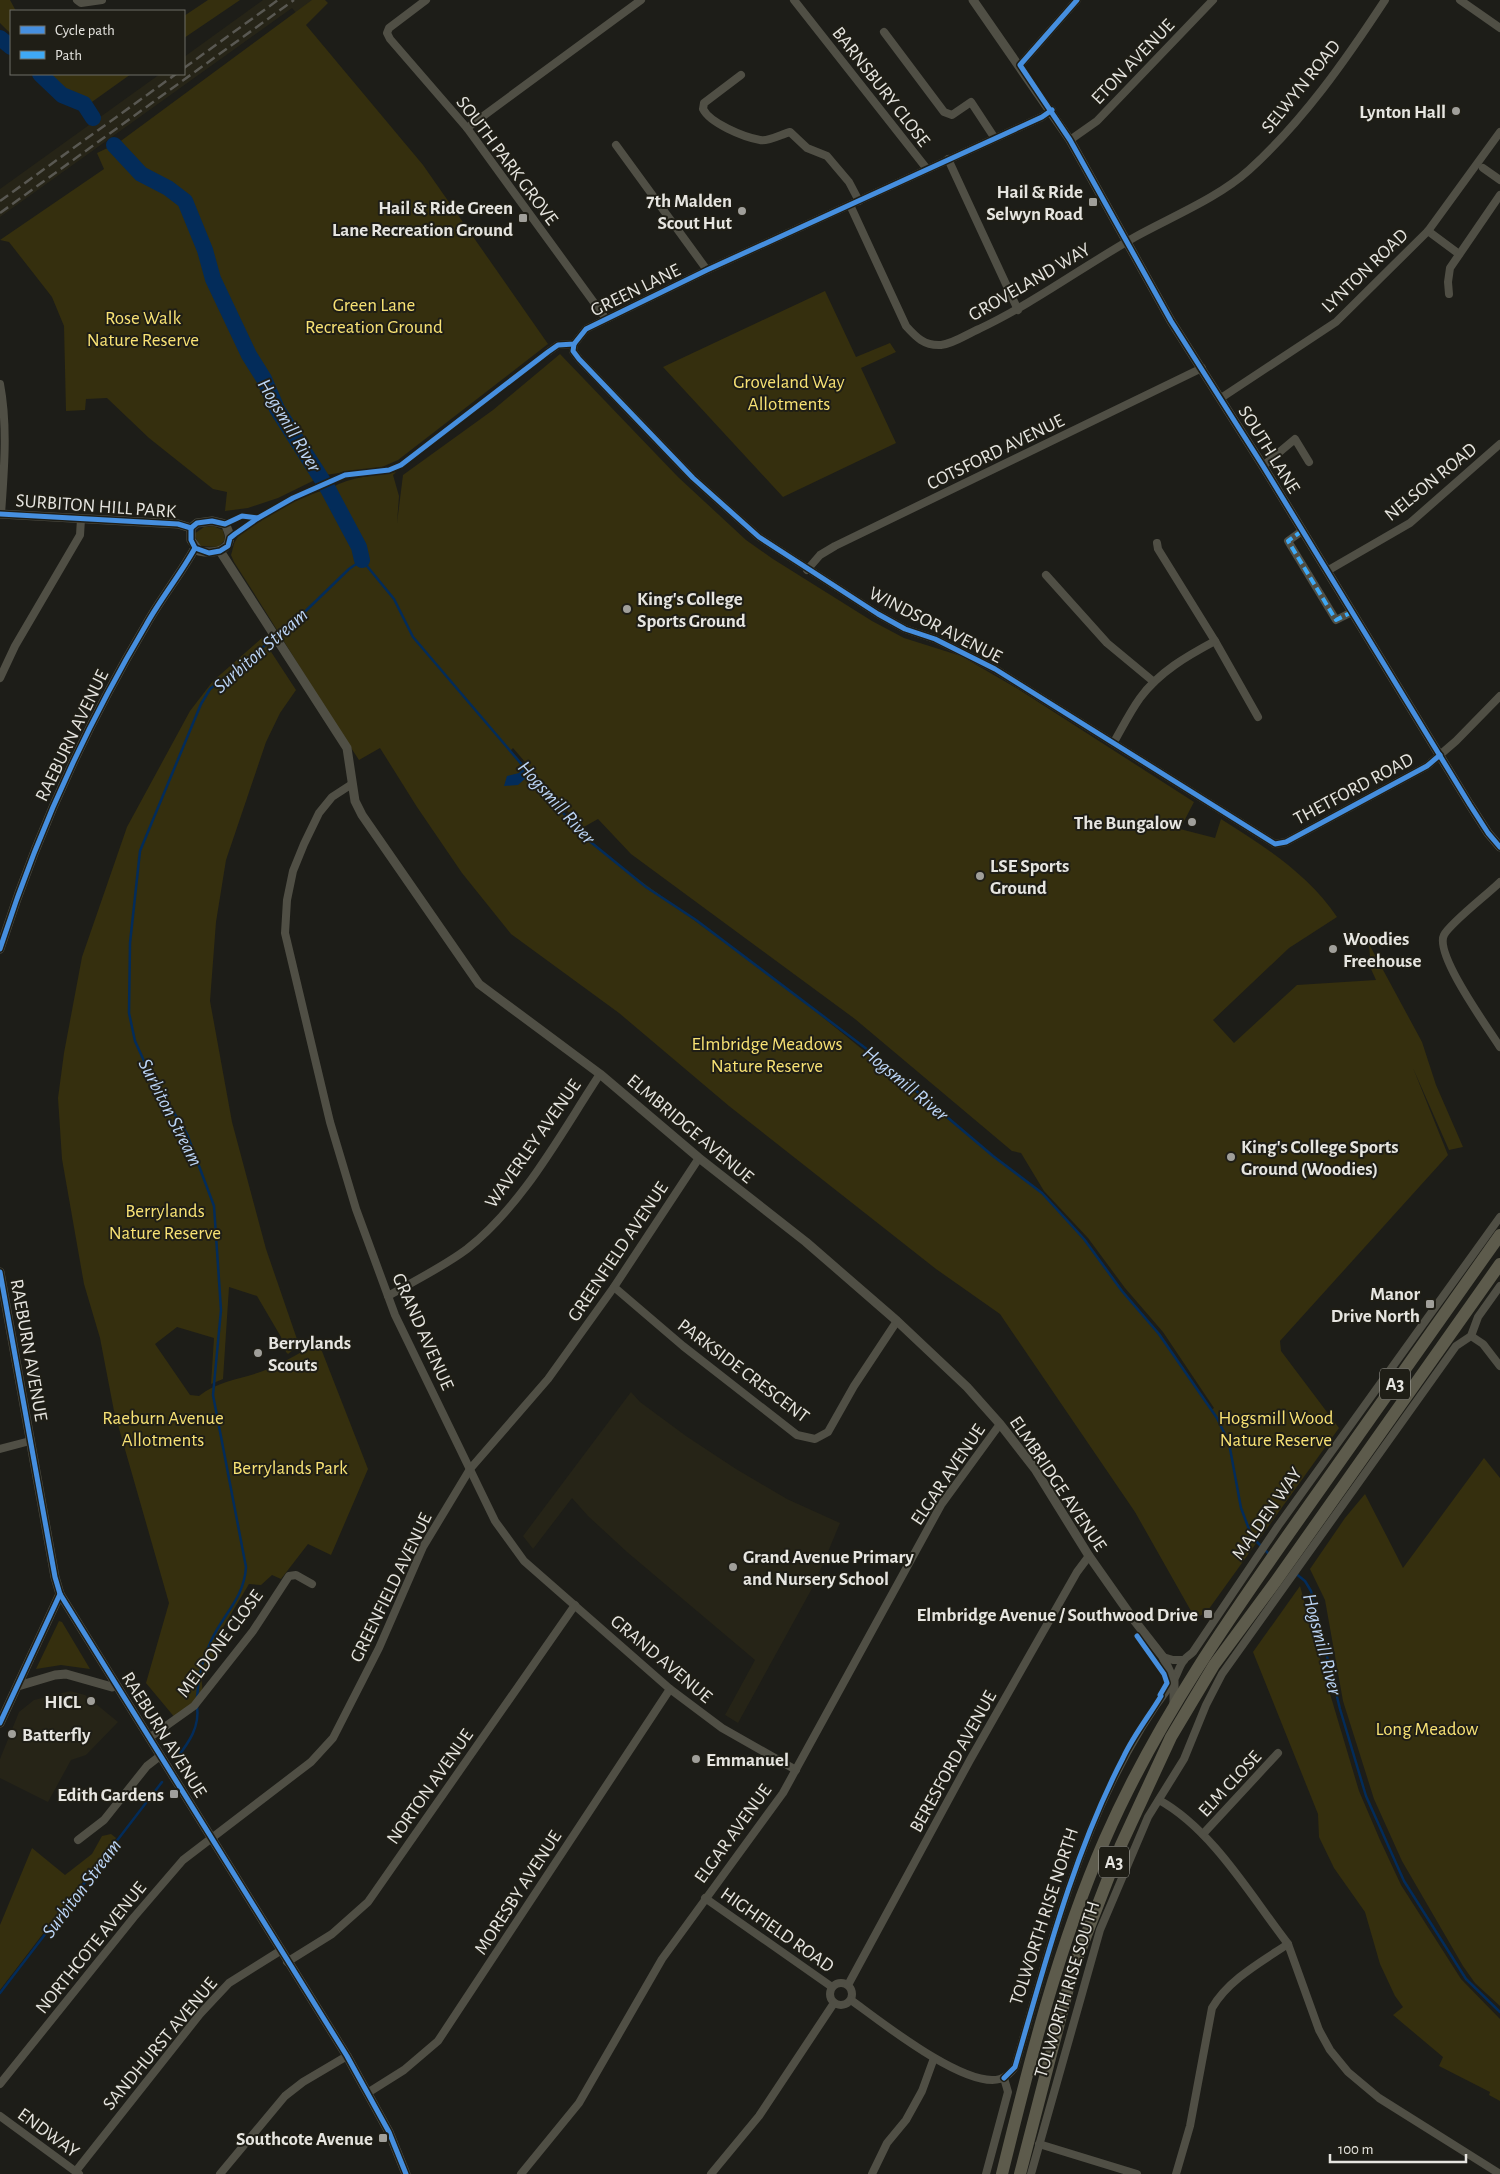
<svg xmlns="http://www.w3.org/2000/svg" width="1500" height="2174" viewBox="0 0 1500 2174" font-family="'Alegreya Sans',sans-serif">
	<rect width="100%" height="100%" fill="#1d1d18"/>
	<g fill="#262417">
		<polygon points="263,0 324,0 301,19 292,8 0,217 0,189 160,74 184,74 184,57"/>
		<polygon points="631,1392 640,1402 686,1436 736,1469 787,1499 840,1523 815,1583 738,1723 725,1715 755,1660 627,1552 588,1516 572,1498 533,1549 523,1536"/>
		<polygon points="70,1691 85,1695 118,1722 86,1755 71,1760 48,1802 0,1778 0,1759 19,1712 34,1700"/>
	</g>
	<g fill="#352f0e" fill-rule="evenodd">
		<polygon points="0,0 10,0 16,11 11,11 11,34 0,23"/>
		<polygon points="208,0 240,0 184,38 184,16"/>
		<polygon points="312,0 325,0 328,3 306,25 423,165 548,344 398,460 382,467 325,475 278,498 248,508 225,511 227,492 213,489 149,438 107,398 86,399 85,410 66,411 64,326 52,297 9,242 0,240 104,169 97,153 118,143"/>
		<polygon points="47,74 131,74 89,104 65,93"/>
		<polygon points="825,291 856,357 890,343 896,352 861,368 896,443 783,497 663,367"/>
		<path d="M560,354L678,477L746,540L773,559L872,621L904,638L961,656L1018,689L1194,802L1180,829L1215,838L1221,819C1264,846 1308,874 1337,917L1289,948L1213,1020L1234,1043L1297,985L1376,980L1371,969L1369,944L1422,1042L1436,1085L1463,1147L1449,1150L1413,1068L1448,1155L1280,1341L1281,1351L1339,1428L1206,1613L1195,1618L1135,1512L1000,1314L936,1269L729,1106L619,1013L511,934L462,873L417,807L380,748L359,760C316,695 277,628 234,562L231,555C233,550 233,544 236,540C247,517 305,495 328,489L346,521L348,517L346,518L331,488C352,476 373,476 396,472L393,475L399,496L397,523L403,475L493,410ZM513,748L582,828L598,819L631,854L855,1019L1012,1151L1021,1153L1044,1191L1088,1238L1125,1288L1163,1332L1214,1408L1211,1410L1159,1334L1122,1291L1086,1242L1042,1193L993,1156L787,988L612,860L571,822L510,751Z"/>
		<polygon points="213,526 223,530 225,540 218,547 200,546 194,534 204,527"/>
		<path d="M262,638L296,690L280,713L266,742L226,860L216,922L210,1001L232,1122L266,1249L299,1345L288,1354L286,1352L281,1337L257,1296L229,1287L223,1379L211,1384L214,1338L177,1327L155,1344L190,1395L199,1396C217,1381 242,1379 263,1371C283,1363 301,1353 318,1341L368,1469L331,1555L308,1544L281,1579L272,1575L261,1585L249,1584L219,1634L220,1650L201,1675L203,1694L176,1719L146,1683L169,1603L114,1411L100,1338L84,1284L62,1159L58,1098L64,1053L82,957L127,827L190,711L213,681Z"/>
		<polygon points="1484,1458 1500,1478 1500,2006 1475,1983 1463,1966 1402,1861 1374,1799 1343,1701 1325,1600 1310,1569 1345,1518 1365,1494 1403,1568"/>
		<polygon points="1300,1586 1325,1677 1359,1791 1380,1840 1401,1885 1461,1979 1500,2019 1500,2101 1489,2095 1490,2092 1439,2066 1443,2057 1393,2015 1403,2007 1395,1996 1380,1964 1365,1912 1334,1868 1319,1837 1318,1814 1253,1652"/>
		<polygon points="59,1621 62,1622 90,1669 61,1665 36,1669"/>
		<polygon points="111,1834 116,1838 0,1990 0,1925 32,1848 65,1875 92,1854 102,1836"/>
	</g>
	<polygon fill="#032c5a" points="520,762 534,778 527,777 518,785 504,786 507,776 519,773 521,770"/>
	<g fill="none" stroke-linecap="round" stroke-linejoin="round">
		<g stroke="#032c5a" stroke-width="2.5">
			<polyline points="278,636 286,630 349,569 362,560 394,599 413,637 582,835 646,887 696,920 868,1050 993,1156 1042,1193 1084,1239 1122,1291 1159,1334 1217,1418 1229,1443 1241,1508 1252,1537 1270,1555"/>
			<polyline points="1295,1573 1305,1581 1311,1591 1340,1709 1366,1796 1404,1881 1466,1979 1500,2012"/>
			<path d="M197,1698C198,1678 202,1659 211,1641C223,1614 244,1599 246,1567L213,1395L221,1310L214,1206L187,1134L149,1072L135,1041L129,1013L130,943L140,851L201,704L210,689L273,639"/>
			<path d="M177,1758C189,1742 200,1727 197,1706"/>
			<polyline points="0,1993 162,1782"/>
		</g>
		<g stroke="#032c5a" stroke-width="16">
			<polyline points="0,38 11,47"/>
			<polyline points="40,74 62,95 84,104 93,118"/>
			<polyline points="114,145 141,174 168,188 185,201 205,250 213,279 249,355 264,379 277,409 328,489 359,547 362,560"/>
		</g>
		<g stroke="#504f45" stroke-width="8">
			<polyline points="77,0 81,3 102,0"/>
			<polyline points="426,0 389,28 387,33 390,39 467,128 606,319"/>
			<polyline points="794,0 927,169"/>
			<polyline points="1460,0 1500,28"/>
			<polyline points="884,32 944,112 952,115 971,102 994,137"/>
			<polyline points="1020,65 1077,0"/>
			<path d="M741,75L704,103L703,109C710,123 743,137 760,140C768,142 782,134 790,132L807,148L827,156L849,182L859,201"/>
			<polyline points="467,128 641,0"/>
			<polyline points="1070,140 1097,121 1213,0"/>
			<polyline points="616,145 707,270"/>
			<polyline points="948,159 1018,310"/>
			<polyline points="1483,168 1500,180"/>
			<path d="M850,205L906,326C916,337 924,346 941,345C953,344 967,334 979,329C1034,303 1082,267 1135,237C1171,217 1218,198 1249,170C1303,121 1345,61 1385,0"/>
			<polyline points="1428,231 1459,254"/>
			<polyline points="1449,294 1448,282 1450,268 1500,195"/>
			<polyline points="574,344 573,351 579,359 693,478 759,537 878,614 905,629 935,639 995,669 1275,844 1286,842 1427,766 1456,741 1500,696"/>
			<polyline points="548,352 558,345 574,344 586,329 707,270 1042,117 1052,110"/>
			<path d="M0,384C8,426 4,471 1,514"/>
			<polyline points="1221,398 1336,322 1428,231 1500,132"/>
			<polyline points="1263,466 1295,439 1309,462"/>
			<polyline points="1302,531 1288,541 1336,620 1352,612"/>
			<polyline points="1157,543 1158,549 1215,641 1258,717"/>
			<polyline points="807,570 820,555 835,546 1202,368"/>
			<polyline points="1327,571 1410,523 1500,444"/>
			<polyline points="1046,575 1107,643 1154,682"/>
			<polyline points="0,678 15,646 80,535 81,519"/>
			<path d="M1114,742C1122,728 1130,712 1140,698C1159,672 1187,656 1215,641"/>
			<polyline points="352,784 332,797 319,813 304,844 293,871 287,900 285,933 330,1122 356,1209 395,1315 495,1521 524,1561 670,1689 722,1728 796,1770"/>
			<path d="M1500,882C1488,894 1450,923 1444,935C1434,954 1488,1028 1500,1047"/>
			<polyline points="614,1287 683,1346 797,1435 815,1439 828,1432 854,1386 897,1321"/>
			<path d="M388,1296C414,1281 443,1267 467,1249C524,1204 561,1133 600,1074"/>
			<polyline points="1471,1336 1483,1344 1500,1366"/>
			<polyline points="0,1449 30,1441"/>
			<polyline points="1163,1657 1173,1660 1184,1660"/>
			<polyline points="149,1738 194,1706 253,1631 289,1576 296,1575 312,1584"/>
			<path d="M1159,1800C1210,1828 1248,1891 1282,1936L1288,1944L1319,2030L1330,2050L1348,2072L1379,2098L1500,2174"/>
			<polyline points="1203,1834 1278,1753"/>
			<polyline points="78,1840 104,1820 147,1766 160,1756"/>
			<polyline points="705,1898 832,1987"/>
			<polyline points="287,1962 332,1934 368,1902 575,1605"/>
			<circle cx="841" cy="1994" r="11"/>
			<polyline points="848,1985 970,1760 1077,1572 1089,1556"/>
			<path d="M851,2000C880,2021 965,2089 1000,2079C1007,2077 1011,2072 1015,2067C1053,1937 1088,1792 1172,1683C1177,1676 1179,1666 1184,1660C1186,1657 1190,1655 1193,1652L1278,1526L1500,1217"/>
			<polyline points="0,2084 134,1917 183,1860 311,1762 333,1738 379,1648 423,1547 470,1469 548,1379 614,1287 699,1158"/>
			<polyline points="369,2092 404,2070 438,2041 670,1689"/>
			<polyline points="0,2116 79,2174"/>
			<polyline points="1039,2144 1137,2174"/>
			<polyline points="76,2171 200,2014 229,1983 280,1951"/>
			<polyline points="220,2174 285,2096 303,2082 347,2056"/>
			<polyline points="521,2174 579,2103 662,1959 783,1793 941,1505 1000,1424"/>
			<polyline points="711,2174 759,2116 834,2003"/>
			<polyline points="872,2174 887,2143 906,2120 922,2091 934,2058"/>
			<polyline points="986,2174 1008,2092 1004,2078"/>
			<polyline points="1031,2174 1100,1930 1148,1817 1184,1759 1206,1705 1222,1674 1456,1346 1471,1336 1478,1317 1500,1286"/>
			<path d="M1176,2174L1190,2126L1212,2008C1228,1980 1261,1962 1288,1944"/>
		</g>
		<g stroke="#504f45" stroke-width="9">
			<polyline points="973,0 1070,140 1171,321 1263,466 1470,805 1488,833 1500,847"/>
			<polyline points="0,514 178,524 191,528"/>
			<path d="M212,521L225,524C238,547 220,555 199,551L191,540V528L197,523Z"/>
			<polyline points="220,551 347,748 355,801 362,815 479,984 600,1074 699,1158 806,1242 897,1321 967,1387 1000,1424 1035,1469 1089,1556 1134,1620 1163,1657 1174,1681 1174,1705"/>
			<path d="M0,949C36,836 86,726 146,625C161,598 180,575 195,548"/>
			<polyline points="0,1272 55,1577 60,1594 347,2056 389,2132 406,2174"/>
			<polyline points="18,1686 55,1675 66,1674 112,1687 115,1684"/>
			<polyline points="0,1723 60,1594"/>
		</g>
		<g stroke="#5d5b4c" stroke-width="12">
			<path d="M1002,2174C1030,2060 1058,1947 1105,1839C1157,1720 1232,1614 1307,1508C1371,1417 1436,1326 1500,1235"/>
			<polyline points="1020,2174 1073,1969 1121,1845 1171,1737 1214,1665 1276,1581 1500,1264"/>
		</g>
		<g stroke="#595852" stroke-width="2.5" stroke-dasharray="10 5" stroke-linecap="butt">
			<polyline points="184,68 278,0"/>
			<polyline points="0,201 176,74"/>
			<polyline points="0,213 294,0"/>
		</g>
		<polyline stroke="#3fa9f5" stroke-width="4" stroke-dasharray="8 4" stroke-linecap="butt" points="1302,531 1288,541 1336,620 1352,612"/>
		<defs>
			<g id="cycleway">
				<polyline points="1077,0 1020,65 1070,140 1171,321 1263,466 1470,805 1488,833 1500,847"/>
				<polyline points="574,344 573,351 579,359 693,478 759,537 878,614 905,629 935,639 995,669 1275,844 1286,842 1427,766 1440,755"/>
				<polyline points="0,514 178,524 191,528"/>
				<polyline points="191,528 191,540 195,548 209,553 220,551 228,546 230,538 235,534 258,518 293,498 345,475 389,470 401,465 548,352 558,345 574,344 586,329 707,270 1042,117 1052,110"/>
				<polyline points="191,528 197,523 212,521 225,524 242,516 258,518"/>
				<path d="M0,949C36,836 86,726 146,625C161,598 180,575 195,548"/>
				<polyline points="0,1272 55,1577 60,1594 347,2056 389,2132 406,2174"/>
				<polyline points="0,1723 60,1594"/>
				<path d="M1004,2078L1015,2067C1045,1964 1073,1854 1123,1758C1133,1736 1149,1716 1161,1696L1160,1695L1167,1683L1164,1674L1137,1636"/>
			</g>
		</defs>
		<use href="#cycleway" stroke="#1f1e16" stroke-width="8"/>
		<use href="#cycleway" stroke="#468fdf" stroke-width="5"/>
	</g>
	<g fill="#a09f9a" stroke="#1f1e16" stroke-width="2">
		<circle cx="1456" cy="111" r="5"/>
		<rect x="1088" y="197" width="10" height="10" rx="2.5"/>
		<circle cx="742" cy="211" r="5"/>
		<rect x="518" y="213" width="10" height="10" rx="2.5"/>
		<circle cx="627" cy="609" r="5"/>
		<circle cx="1192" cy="822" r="5"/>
		<circle cx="980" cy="876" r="5"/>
		<circle cx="1333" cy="949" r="5"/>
		<circle cx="1231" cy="1157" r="5"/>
		<rect x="1425" y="1299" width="10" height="10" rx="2.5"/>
		<circle cx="258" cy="1353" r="5"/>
		<circle cx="733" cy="1567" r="5"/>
		<rect x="1203" y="1609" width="10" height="10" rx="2.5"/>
		<circle cx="91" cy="1701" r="5"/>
		<circle cx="12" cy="1734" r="5"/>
		<circle cx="696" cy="1759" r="5"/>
		<rect x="169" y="1789" width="10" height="10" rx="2.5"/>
		<rect x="378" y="2133" width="10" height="10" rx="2.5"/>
	</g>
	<g text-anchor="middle" stroke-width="4" stroke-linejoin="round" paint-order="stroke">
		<g fill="#1f1e16" stroke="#aaa9a3" stroke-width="1">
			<rect x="1380" y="1368.5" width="30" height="31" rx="4"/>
			<rect x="1099" y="1846.5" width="30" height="31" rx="4"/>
		</g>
		<g font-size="18" font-weight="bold" fill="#e6e5e0">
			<text x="1395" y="1390">A3</text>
			<text x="1114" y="1868">A3</text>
		</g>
		<g font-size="19" fill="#e6e5e0" stroke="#1f1e16">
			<text transform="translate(1132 61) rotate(-46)" y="7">ETON AVENUE</text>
			<text transform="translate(882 86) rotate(52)" y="7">BARNSBURY CLOSE</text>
			<text transform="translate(1300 86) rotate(-51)" y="7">SELWYN ROAD</text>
			<text transform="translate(508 160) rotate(53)" y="7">SOUTH PARK GROVE</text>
			<text transform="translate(1364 270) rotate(-44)" y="7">LYNTON ROAD</text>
			<text transform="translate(1029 281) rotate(-30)" y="7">GROVELAND WAY</text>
			<text transform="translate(635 289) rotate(-26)" y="7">GREEN LANE</text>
			<text transform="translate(1270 449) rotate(58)" y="7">SOUTH LANE</text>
			<text transform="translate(995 451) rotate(-26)" y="7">COTSFORD AVENUE</text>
			<text transform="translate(1430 481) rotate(-39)" y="7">NELSON ROAD</text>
			<text transform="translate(96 505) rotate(4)" y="7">SURBITON HILL PARK</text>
			<text transform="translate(936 624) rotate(27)" y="7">WINDSOR AVENUE</text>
			<text transform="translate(71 735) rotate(-64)" y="7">RAEBURN AVENUE</text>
			<text transform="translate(1353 788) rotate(-28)" y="7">THETFORD ROAD</text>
			<text transform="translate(691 1128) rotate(40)" y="7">ELMBRIDGE AVENUE</text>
			<text transform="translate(532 1143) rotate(-55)" y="7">WAVERLEY AVENUE</text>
			<text transform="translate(617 1251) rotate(-56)" y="7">GREENFIELD AVENUE</text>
			<text transform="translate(424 1331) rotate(66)" y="7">GRAND AVENUE</text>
			<text transform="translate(30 1350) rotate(80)" y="7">RAEBURN AVENUE</text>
			<text transform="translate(744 1370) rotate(37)" y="7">PARKSIDE CRESCENT</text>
			<text transform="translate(947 1474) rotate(-56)" y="7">ELGAR AVENUE</text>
			<text transform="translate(1059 1483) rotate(56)" y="7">ELMBRIDGE AVENUE</text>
			<text transform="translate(1266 1513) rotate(-55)" y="7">MALDEN WAY</text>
			<text transform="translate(390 1587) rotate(-64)" y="7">GREENFIELD AVENUE</text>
			<text transform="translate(219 1643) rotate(-53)" y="7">MELDONE CLOSE</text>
			<text transform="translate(662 1658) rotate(40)" y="7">GRAND AVENUE</text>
			<text transform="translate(165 1734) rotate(58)" y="7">RAEBURN AVENUE</text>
			<text transform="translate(952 1761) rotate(-61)" y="7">BERESFORD AVENUE</text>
			<text transform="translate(1229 1783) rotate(-47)" y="7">ELM CLOSE</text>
			<text transform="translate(429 1786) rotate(-55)" y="7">NORTON AVENUE</text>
			<text transform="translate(732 1833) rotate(-54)" y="7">ELGAR AVENUE</text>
			<text transform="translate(517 1892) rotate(-57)" y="7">MORESBY AVENUE</text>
			<text transform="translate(1043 1916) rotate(-72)" y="7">TOLWORTH RISE NORTH</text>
			<text transform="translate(778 1929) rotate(35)" y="7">HIGHFIELD ROAD</text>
			<text transform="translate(90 1947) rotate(-51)" y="7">NORTHCOTE AVENUE</text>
			<text transform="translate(1066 1989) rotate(-73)" y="7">TOLWORTH RISE SOUTH</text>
			<text transform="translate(159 2043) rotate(-50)" y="7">SANDHURST AVENUE</text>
			<text transform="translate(49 2132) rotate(36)" y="7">ENDWAY</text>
		</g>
		<g font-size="19" font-weight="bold" fill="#e6e5e0" stroke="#1f1e16" text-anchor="end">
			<text x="1446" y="118">Lynton Hall</text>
			<text x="1083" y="198">Hail &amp; Ride<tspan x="1083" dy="22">Selwyn Road</tspan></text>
			<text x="732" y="207">7th Malden<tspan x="732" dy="22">Scout Hut</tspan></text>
			<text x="513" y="214">Hail &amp; Ride Green<tspan x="513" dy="22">Lane Recreation Ground</tspan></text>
			<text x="637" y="605" text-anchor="start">King's College<tspan x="637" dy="22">Sports Ground</tspan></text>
			<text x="1182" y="829">The Bungalow</text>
			<text x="990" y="872" text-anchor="start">LSE Sports<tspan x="990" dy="22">Ground</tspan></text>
			<text x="1343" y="945" text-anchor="start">Woodies<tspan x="1343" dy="22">Freehouse</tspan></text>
			<text x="1241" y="1153" text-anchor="start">King's College Sports<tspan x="1241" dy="22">Ground (Woodies)</tspan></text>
			<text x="1420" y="1300">Manor<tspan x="1420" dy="22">Drive North</tspan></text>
			<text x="268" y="1349" text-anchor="start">Berrylands<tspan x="268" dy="22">Scouts</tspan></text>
			<text x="743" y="1563" text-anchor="start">Grand Avenue Primary<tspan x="743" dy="22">and Nursery School</tspan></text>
			<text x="1198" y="1621">Elmbridge Avenue / Southwood Drive</text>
			<text x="81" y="1708">HICL</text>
			<text x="22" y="1741" text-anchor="start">Batterfly</text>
			<text x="706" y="1766" text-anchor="start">Emmanuel</text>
			<text x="164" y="1801">Edith Gardens</text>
			<text x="373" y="2145">Southcote Avenue</text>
		</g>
		<g font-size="19" fill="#f8e274" stroke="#1f1e16">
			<text x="374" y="311">Green Lane<tspan x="374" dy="22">Recreation Ground</tspan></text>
			<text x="143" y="324">Rose Walk<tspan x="143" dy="22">Nature Reserve</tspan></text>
			<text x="789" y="388">Groveland Way<tspan x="789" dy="22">Allotments</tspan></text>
			<text x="767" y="1050">Elmbridge Meadows<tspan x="767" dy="22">Nature Reserve</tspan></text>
			<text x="165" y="1217">Berrylands<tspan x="165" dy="22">Nature Reserve</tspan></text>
			<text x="163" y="1424">Raeburn Avenue<tspan x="163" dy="22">Allotments</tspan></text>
			<text x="1276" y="1424">Hogsmill Wood<tspan x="1276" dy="22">Nature Reserve</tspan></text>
			<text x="290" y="1474">Berrylands Park</text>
			<text x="1427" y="1735">Long Meadow</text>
		</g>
		<g font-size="20" font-style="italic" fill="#bbd4f5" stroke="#1f1e16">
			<text transform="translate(290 425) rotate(59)" y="7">Hogsmill River</text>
			<text transform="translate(260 650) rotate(-41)" y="7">Surbiton Stream</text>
			<text transform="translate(557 802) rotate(48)" y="7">Hogsmill River</text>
			<text transform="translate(906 1083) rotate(40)" y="7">Hogsmill River</text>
			<text transform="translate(171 1112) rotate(63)" y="7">Surbiton Stream</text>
			<text transform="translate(1323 1644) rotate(75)" y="7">Hogsmill River</text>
			<text transform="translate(81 1888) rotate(-53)" y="7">Surbiton Stream</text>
		</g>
	</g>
	<rect x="10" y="10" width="175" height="65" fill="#1f1e16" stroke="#6f6e67"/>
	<rect x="20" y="26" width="25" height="8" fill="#468fdf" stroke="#6f6e67"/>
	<text x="55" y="35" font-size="15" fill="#e6e5e0">Cycle path</text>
	<rect x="20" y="51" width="25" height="8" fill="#3fa9f5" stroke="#6f6e67"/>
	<text x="55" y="60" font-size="15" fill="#e6e5e0">Path</text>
	<path d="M1330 2154v8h136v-8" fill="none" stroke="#e6e5e0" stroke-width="2.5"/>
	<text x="1338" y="2154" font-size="15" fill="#e6e5e0" stroke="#1f1e16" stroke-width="4" paint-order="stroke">100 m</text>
</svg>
